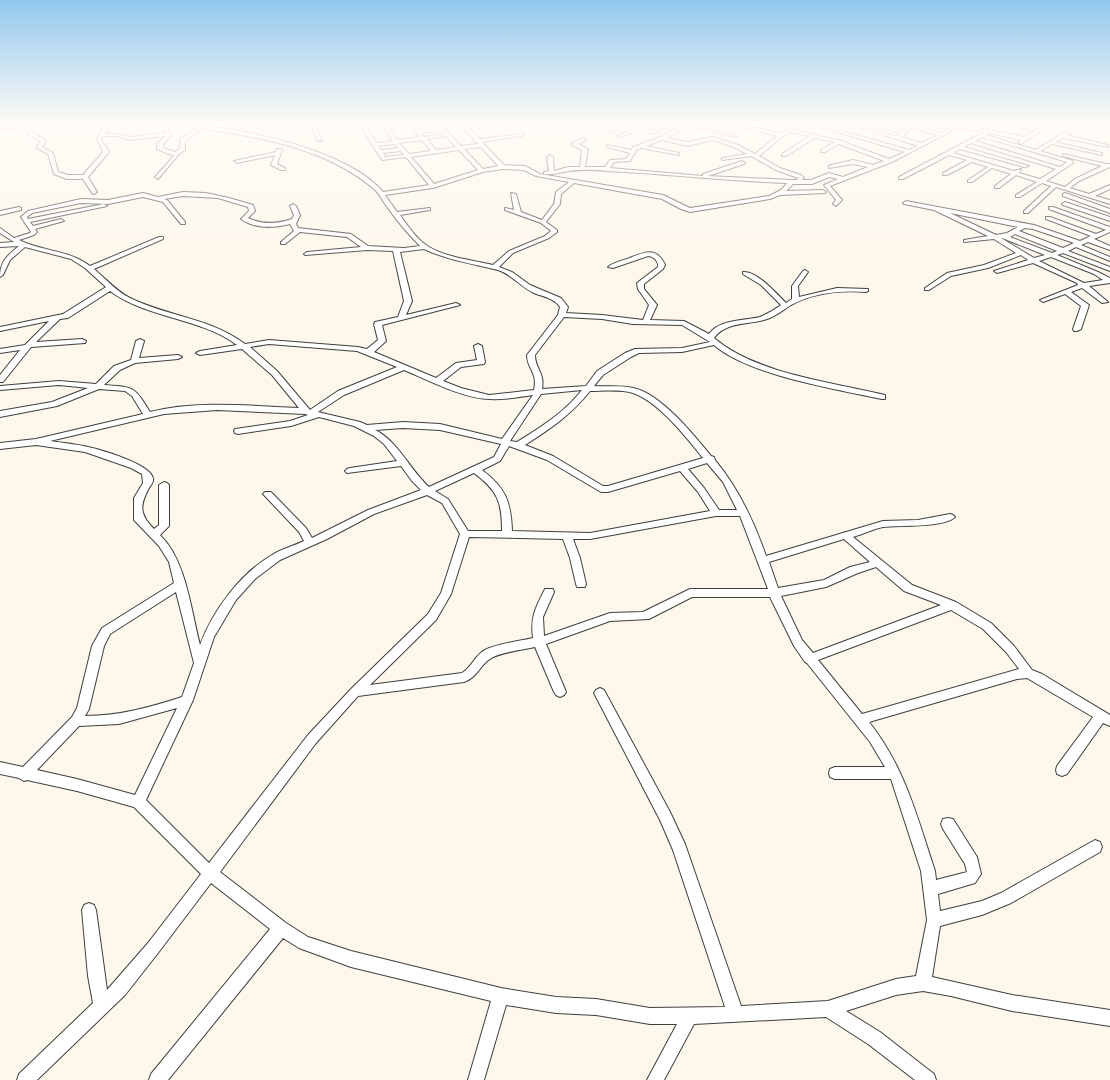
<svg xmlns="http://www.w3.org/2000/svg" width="1110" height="1080" viewBox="0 0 1110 1080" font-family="'Libre Baskerville',serif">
	<rect width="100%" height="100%" fill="#fef7eb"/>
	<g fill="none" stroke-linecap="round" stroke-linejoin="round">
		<defs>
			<g id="minor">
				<path d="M21,124H33L31,126L32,132L46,141L42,147L53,153L58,172L68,175H83L103,152L97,139L105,124H110L105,134H118L130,137L165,133L163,127L166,124H171L168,128L171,136L163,144V148L175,152L180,148V139L198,128L174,124C229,124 346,148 383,192L429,185L406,157L382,160L359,124H364L376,143L393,141L382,124H387L397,140L420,137L409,124H414L419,130L438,128L435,124H440L461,146L478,144L461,124H466L480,139L524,134L522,136L482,142L504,165L525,166L540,174L663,195L690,208L769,196L781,190L787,183C727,181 668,174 608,171C596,170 582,169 570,171C561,172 554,175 544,174V172L549,171L547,157L550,155L553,157L554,171L568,167H580L582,150L571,144L584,138L586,140L578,144L588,149L585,167H605L610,160L626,159L630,153L607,147V145L631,150L633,147L660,137L683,125L682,124H691L737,136L735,137L688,126L667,138L688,142L712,137L738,145L755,154L777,136L740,126V124L780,133L797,124H803L794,130L841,141L889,159L905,152L810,124H818L909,150L918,146L858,127L860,126L896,136L901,133L869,124H878L907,131V133L901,137L922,143L938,135L896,124H905L942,133L954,126L953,124H964L963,125L988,130L999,124H1016L1039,129L1046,124H1052L1021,144L1018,142L1021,140L989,133L986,135L1036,150L1078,124L1110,126V128L1083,126L1066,135L1108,145V147L1063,138L1055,142L1102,153V155L1052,144L1040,151L1073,161V163L1046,181L1065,187L1075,179L1102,166L1063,156V154L1106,164H1110V167L1079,181L1070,188L1089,194L1110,185V189L1095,196L1110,200V204L1056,187L1028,213H1024V211L1051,186L1042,183L1020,197H1016V195L1037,182L1016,175L999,188H995V186L1011,174L992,168L972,182H968V180L988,167L972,162L947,175H943V173L967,160L949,155L903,179H899V177L984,132L959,127L892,162L830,186L842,200L836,206L833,204L836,200L824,185L838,179L829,177L812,184H793L786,191L823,190L826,192L825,193L780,195L770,199L690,212L681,209L662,199L574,183L561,194L560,204L546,222L557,230V232L549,238L513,253L499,267L512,272L530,285L561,298L568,307L566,313L602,315L643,320L649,305L638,289L637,283L658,267C659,261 653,256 648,256L613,268L608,267C613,263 620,261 627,259C643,253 656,245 665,265L663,269L644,284V289L657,305L650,320L684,321L709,334C720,319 743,321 760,317C767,314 774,310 781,305L761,285L743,274V272C757,271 776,293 786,303L792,299V286L803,271L805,270L808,272L798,286L799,297L837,288L868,289V291L866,292C841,290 813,293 791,305C783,310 776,316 767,319C750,325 726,321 714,338C756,374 832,382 885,395V399H882C836,389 748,375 714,345L682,352L639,353L631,357L603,375L594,386C606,387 621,385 633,388C660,393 694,435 711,456L714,457L715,460C738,488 754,521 766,556L883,521L918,520L950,514L953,515L955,517C944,528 899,525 883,527C873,529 863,534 853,537L912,585L956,602L991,623L1014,646L1032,670L1042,674L1110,715V726L1103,723L1067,774L1062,776L1057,774L1056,770L1057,766L1093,717L1027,678L1017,679L869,722C905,767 917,817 935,871L936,880L967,872L965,864L943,829L941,824L943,819L948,818L953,819L977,857L981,874L975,883L938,894L940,911L982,901L1001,893L1095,840L1100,842L1102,847L1100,852L1011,903L982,915L940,926L932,977L1012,995L1110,1010V1026L1012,1011L951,996L923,991L896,995L846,1011L880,1032L934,1074L936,1080H915L868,1044L826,1017L694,1024L664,1080H647L677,1024H650L596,1015L556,1013L506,1005L484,1080H468L491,1001L351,967L299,948L283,938L168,1080H149L151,1074L270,929L211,883L158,953L125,995L37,1080H17L19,1074L93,1003L88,976L82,910L84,905L89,903L94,905L96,910L107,990L148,943L201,874L134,807L77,791L27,780L24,781L19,778L0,774V762L23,767L72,717L77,708L92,646L102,628L174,583L169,562L159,546L134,520V498L143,483L142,474L131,468L85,452L36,445L0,449V443L36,439L143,414L132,396L125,391L99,389L57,406L0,417V411L52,402L88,388L59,385L0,390V386L59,381L96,384L114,366L131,360L136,341L140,339L144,341L139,358L178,355L182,357L178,359L135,363L120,370L104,385C134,387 134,386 150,412C198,400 250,406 299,408L272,375L242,349L200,355L196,353L200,351L237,345C199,317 148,319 110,291L68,318L60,319L36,342L82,339L86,341L85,343L31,347L3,382H0V375L20,350L0,353V349L25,345L49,321L0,331V327L63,314L106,287L85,268L71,259L25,247L10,260L3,275L0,277C0,261 8,255 19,246L0,247V243L14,242L0,233V228L14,238L30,233L31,232L21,217L28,211L81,199L108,200L143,193L158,197L183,192L206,193L229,198L253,205L255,211L248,218C263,225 277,224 292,219L294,215L290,206L293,204L296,206L300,215L296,224L298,228L351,234L368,246L404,248L420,246C408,234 397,221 388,208C383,202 380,194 374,189C327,149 262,137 203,129L185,141V150L179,154L158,179L155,177L174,156L157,149V144L166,136L130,140L118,136H103L101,139L109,152L88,177L97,192L94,194L92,193L83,179H67L54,174L48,154L37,148L40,141L28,134L26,126L0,130V128ZM1005,125H1007L1036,131L1025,137L993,131ZM441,131L444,134L424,137L421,133ZM790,132L810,136L782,154V156H786L815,138L835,142L821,150V152H825L839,144L884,161L873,165L853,160L831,165L829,166V168L853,164L868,167L843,177L829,173L811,180H802L804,178L801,175L780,168L759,156L783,136ZM446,136L456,147L436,150L427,139ZM983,137L1067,162L1060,167L975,141ZM422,140L431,151L409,154L399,143ZM662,140L688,146L712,140L734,147L747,154L722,158V160L751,156L776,170L798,178L797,180H791L708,176L744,164L745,163L742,161L703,174V176L610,168L614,162L630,161L637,149L641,148L679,155V153L646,146ZM971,143L1056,169L1040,179L1019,173L1021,169L1014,171L953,153L960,149L1024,167L1029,166L964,147ZM395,144L398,148L381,150L378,146ZM481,147L498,166L483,169L464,149ZM459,150L478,170L434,184L411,157ZM401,151L404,155L385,157L383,153ZM502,169L524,170L536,176L569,182L556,192L554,204L542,220L521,212L516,194L511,193L514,210L505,208V210L541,223L551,231L545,236L509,251L493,265C472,260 448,258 429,247C417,240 408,226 400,215L430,210V208L397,212L385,195L433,188L483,172ZM183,196L218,198L248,207L249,211L241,219C255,229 274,228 290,224L294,231L281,242V244H285L300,232L347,237L361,247L307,252L304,254L305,255L367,250L393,251L404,301L398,317L375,322L374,324L378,340L367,349L358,347L269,340L245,344C208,317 169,317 130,298C116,291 106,279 94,269L163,239V237H159L90,266C67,249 43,252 19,240L34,235L37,232L35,229L64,221L61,219L33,226L30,222L107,206L104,204L28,219L27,217L32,213L81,203L108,204L143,197L163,202L181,224H185V222L167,200L164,199ZM424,249C447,260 474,264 498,270C511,274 521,287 534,293C544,297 554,298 560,307L558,315L527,355C527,369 538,372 534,390L489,395L461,388L443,381L461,367L484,364L485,362L482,346L478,344L474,346L477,360L456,363L436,378L374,352L386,341L382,325L460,305L456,303L406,315L412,301L400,252ZM564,317L602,319L633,324L682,325L710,342L682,348L635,349L625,353L597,371L586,386L542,389C545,372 535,369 535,355ZM269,344L357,351L397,367L338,391L310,410L277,371L250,347ZM404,370C428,380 464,399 490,399C504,400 519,397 533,395L502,439L440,424L403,422L367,425L360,422L318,412L344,395ZM582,390C564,413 541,427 517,442L510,441L541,394ZM590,391C603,391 620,389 633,393C659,402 686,437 703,458L608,486H603L553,456L525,445C550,429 572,414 590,391ZM217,410L305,414L308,415L290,421L235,429L234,431L235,433L238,434L291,426L319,417L354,426L374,436L384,444L397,461L350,468L347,469L345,471L347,473L401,466L412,481L421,490L368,510L312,538L306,528L271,492H265L263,494L265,496L299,532L304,541C294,546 281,549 272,555C240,574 213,610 200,645C191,610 186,560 160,535L169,526V485L167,483L164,482L159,485V525L154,529C140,515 139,506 149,488C151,485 154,482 153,478C150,464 102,450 88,447C76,444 63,443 50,441L164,414ZM403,428L440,430L501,444L494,457L429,487C410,470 398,441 375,430ZM509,446L547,460L601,492H608L680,471L698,492L710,511L590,533L512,531C511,502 506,488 482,470L500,461ZM707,463L723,482L737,510H719L704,488L688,469ZM474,473C498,491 502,502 502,531H468L448,499L435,491ZM427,495L442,503L460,534L441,593L428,614L351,689L308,735L209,863L146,800L193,700L214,637L236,600L255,579L280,560L327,539L374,514ZM716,516H740L768,589H690L643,612L610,613L544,636L543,617L554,592L553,589H545C536,607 530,617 533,638C520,641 496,644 485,650C475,655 472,667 462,673L370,685L436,620L451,594L469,537L563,539L570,558L576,584L577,587H585L586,584L580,558L573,539H590ZM844,539L870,562L850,567L824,580L778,588L769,562ZM876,567L904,591L941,605L813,653L802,640L781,596L826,587L858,573ZM176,592L194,663L182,697C151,707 119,716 85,716L89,709L104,646L110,634ZM692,597H770L794,646L805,662L807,663L870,742L885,767H835L830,769L829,773L830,777L835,779H891L921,871L927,920L916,976L896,979L828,1001L741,1006L685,844L670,812L604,690L600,688L596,690L594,693L660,820L673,850L725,1007L650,1008L596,999L556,997L501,988L351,951L308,937L286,923L220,872L316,743L358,696L464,682C478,677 479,666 490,659C499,652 523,650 535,647L554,692L556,695L560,697L564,695L566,692L546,644L610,621L649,619ZM951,610L983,629L1006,652L1019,669L862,714L818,660ZM177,708L135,795L77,779L37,770L79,726L119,724Z"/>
				<polygon points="310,124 314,124 322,141 318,141"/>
				<polygon points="521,124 528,124 530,126 528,127"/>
				<polygon points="621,124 627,124 611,133 607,132"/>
				<polygon points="643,124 649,124 622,137 618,136"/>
				<polygon points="666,124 672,124 652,134 648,133"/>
				<polygon points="842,124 849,124 855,127 853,128"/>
				<polygon points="277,149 282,150 277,164 285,168 285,170 281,170 271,165 275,155 237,163 234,161 276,152"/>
				<polygon points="1065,193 1110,209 1110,213 1063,196 1063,194"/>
				<path d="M906,201L1034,225L1080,241L1091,236L1046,219V217H1050L1096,234L1106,230L1049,209V207H1053L1110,227V232L1094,239L1110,246V250L1088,242L1081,245L1110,257V261L1076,247L1068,251L1110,267V271L1063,253L1057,255L1098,272L1110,278V283L1089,286L1108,302L1102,303L1082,288L1071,292L1089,305L1081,329L1077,331H1074L1073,329L1081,306L1065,294L1043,302L1040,300L1078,285L1077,283L1033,263L997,273L994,271L1028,260L1021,255L988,268L951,276L929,290H925V288L947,273L984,265L1016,253L994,239L964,242V240L988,236L934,210L904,204L903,203ZM950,213L1018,227L1007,233L996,235ZM1025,228L1033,229L1074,243L1063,248L1019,231ZM1015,234L1057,251L1052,253L1010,237ZM1001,238H1002L1045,255L1034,258ZM1051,257L1094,274L1103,280L1084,283L1039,261Z"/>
				<polygon points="1065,202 1110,217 1110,221 1063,205 1062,204"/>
				<polygon points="19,207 21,208 21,210 0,215 0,211"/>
			</g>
		</defs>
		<use href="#minor" stroke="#3f3f3f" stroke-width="2"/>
		<use href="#minor" fill="#fff" fill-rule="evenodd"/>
	</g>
	<linearGradient id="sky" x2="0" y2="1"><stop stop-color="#92c8ed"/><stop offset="0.45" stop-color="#fffbf6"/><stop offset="1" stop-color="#fffbf6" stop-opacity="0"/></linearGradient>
	<rect width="1110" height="275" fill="url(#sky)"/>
</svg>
